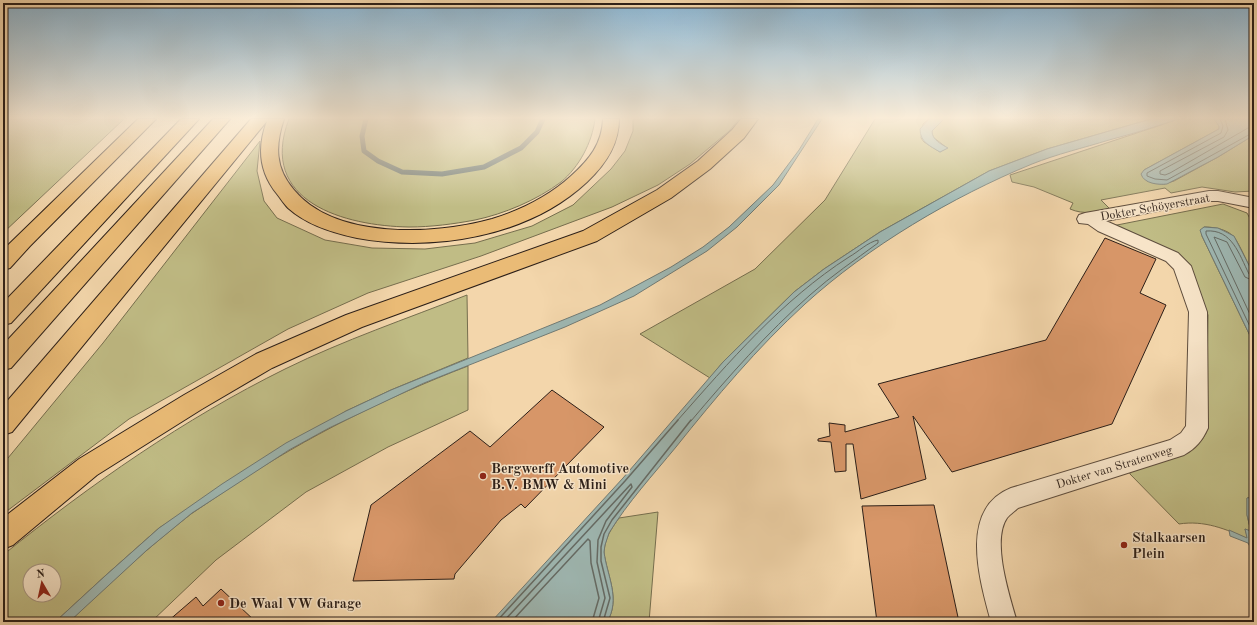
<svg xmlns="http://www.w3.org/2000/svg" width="1257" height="625" viewBox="0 0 1257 625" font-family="'Old Standard TT',serif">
	<rect width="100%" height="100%" fill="#f3d6ab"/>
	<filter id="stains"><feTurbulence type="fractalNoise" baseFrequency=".005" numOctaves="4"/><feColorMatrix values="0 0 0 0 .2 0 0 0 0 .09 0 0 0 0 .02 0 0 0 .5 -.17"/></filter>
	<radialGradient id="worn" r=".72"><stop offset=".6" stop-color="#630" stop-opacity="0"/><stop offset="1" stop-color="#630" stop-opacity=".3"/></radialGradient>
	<g fill="#c0bc85" stroke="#766e4e" fill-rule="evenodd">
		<polygon points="3,119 124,119 3,233"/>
		<path d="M289,119H595C592,143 579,167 561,182C537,200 504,214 475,220C454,224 431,227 409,227C345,226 257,202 289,119Z"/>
		<polygon points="633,119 739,119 729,131 690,164 658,185 612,207 481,256 368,293 288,329 129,419 3,514 3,464 103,343 260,141 257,171 264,201 277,218 325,240 372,248 425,249 475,243 532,226 573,205 611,169 625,151 633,131"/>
		<polygon points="875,119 929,119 923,124 921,138 924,142 940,152 947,148 933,137 932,131 944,119 1151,119 1047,149 989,171 880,232 824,269 794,292 723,362 710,378 640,334 755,269 825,200"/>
		<path d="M1179,119H1214L1219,126V129L1144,170L1147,181L1164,184L1174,181L1218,157L1254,135V191L1235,192L1202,187L1171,193L1165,188L1101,200L1110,209C1096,212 1084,215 1070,209L1073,203L1034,187L1012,182L1010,175Z"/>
		<path d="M1223,204L1247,213L1254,226V275C1249,267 1239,242 1233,236C1226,229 1214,227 1204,227L1202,236L1254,344V497L1247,498V515L1251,532L1245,529L1248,539C1226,529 1204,520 1179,524L1130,474L1129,470L1191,450L1202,440L1206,433L1208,315L1186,263L1112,226Z"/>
		<path d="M467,295L468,358L391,390L346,411L159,528L105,576L55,622H3V555C91,484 184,419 285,369C344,340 406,319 467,295ZM30,571H54V595H30Z"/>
		<path d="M468,366V410L388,447L306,492L216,560L151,622H69C108,585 148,547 191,514C205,504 220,495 234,485C308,436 385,398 468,366Z"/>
		<path d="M658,512L649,622H607C621,599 607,576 604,552C605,538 611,529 619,518Z"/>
	</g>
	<g fill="#9eb7b2" stroke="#707a74">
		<polygon points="818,119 822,119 779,185 737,227 707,251 634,296 565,327 424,383 329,428 289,450 192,513 147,550 69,622 55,622 105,576 159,528 222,484 286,443 346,411 391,390 600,305 671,267 703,247 729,227 773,185 799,150"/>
		<path d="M929,119H944L932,131C932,140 941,144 948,148L940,152C930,146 920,142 920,129Z"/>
		<path d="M1151,119H1178C1155,127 1132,134 1109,140C1083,148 1057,154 1032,164C952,197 869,246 805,304C757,348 716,397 676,447C653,475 628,502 609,533L605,545L604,552C607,576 621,599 607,622H491L623,478L723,362L794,292L824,269L880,232L989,171L1047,149Z"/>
		<path d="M1214,119H1254V135L1218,157L1167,184C1159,185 1144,184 1141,174L1144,170L1219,129V126Z"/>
		<polygon points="1204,227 1218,228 1234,236 1254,275 1254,344 1202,236 1200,230"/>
		<polygon points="1254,497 1254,554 1248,543 1230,536 1229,530 1247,538 1245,529 1251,531 1247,515 1247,498"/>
	</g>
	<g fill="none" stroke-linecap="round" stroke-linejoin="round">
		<g stroke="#656b65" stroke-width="1">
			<polyline points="1220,119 1223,126 1221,133 1147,173 1147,176 1155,179 1167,180 1254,132"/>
			<polyline points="1225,119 1228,130 1224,137 1160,171 1160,174 1165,175 1170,173 1248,128 1254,127"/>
			<path d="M1254,276L1249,274C1239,254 1232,229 1206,231V234L1254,335"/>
			<polyline points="1254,281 1245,277 1227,242 1214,237 1254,323"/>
			<path d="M677,421C729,362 782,300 849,257C858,252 868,242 878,240V243C855,260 831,276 810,295C767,333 728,377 691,421"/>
		</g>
		<g stroke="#656b65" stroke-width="1.5">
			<polyline points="496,622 625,481 678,420"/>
			<polyline points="503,622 631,484 632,487 606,521 598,540 597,562 605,598 598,622"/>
			<polyline points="511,622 588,539 590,541 591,563 599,598 592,622"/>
			<polyline points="603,622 610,598 601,561 601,547 604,534 612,520 691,420"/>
		</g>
		<polyline stroke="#707a74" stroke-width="5" points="366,119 362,136 364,151 378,161 402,172 442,174 484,167 521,148 537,132 543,119"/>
	</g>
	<g fill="#d79668" stroke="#2c1f18">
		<polygon points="1105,238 1156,259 1140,293 1166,305 1112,424 952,472 913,416 926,479 861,499 853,444 846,444 846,471 835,472 831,442 818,441 818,439 830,436 829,423 845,425 845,432 899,417 878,384 1046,340"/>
		<polygon points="552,390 604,427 525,508 521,504 501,520 455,574 454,579 353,581 371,505 470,431 490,447"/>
		<polygon points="934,505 959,622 877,622 862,506"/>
		<polygon points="221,589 256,622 167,622 196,597 203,606"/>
	</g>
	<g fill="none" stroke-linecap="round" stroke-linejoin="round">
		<defs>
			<path id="street" d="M1209,191H1218L1254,198V208L1218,201H1209L1106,221L1178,253L1191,266L1207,312L1208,428C1202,441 1196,448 1184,455L1018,508C1015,511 1010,514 1007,518C991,541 1010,597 1017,622H991C980,581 958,509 1011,488L1170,440L1181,433L1186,426L1189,312L1174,269L1166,261L1098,231L1088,224L1079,223L1077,219L1079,215L1085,213Z"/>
			<g id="highway">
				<polygon points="138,119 156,119 30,246 10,268 3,270 3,250"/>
				<polygon points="181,119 199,119 11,323 3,325 3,303"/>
				<polygon points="213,119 230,119 11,368 3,370 3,345"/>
				<path d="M251,119H284C275,146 275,168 294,190C335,240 435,235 492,219C521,210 549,196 571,176C589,160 602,144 603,119H619C619,145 605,165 587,182C528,237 434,252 357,238C333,233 307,225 288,208C284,204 281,199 277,194C259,172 257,147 267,121L12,432L3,435V406Z"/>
				<polygon points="741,119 758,119 744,138 710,169 671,198 597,241 362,327 272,368 202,409 97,475 13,545 3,549 3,518 79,459 184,395 256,354 346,315 583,231 657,190 698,161 732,130"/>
			</g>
		</defs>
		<use href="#street" stroke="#5e4d3d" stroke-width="2"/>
		<use href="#highway" stroke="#2c1f18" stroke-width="2"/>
		<use href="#street" fill="#f7e4c8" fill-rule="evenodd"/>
		<use href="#highway" fill="#eabb76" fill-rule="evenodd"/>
	</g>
	<linearGradient id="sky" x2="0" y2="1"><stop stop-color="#8ab5d2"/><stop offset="0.57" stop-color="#faedd9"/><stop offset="1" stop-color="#faedd9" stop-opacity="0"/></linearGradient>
	<rect width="1257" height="207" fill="url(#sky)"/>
	<g fill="#8f2418" stroke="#f7e4c8" stroke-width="1.5">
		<circle cx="483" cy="476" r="4"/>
		<circle cx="1124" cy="545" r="4"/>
		<circle cx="221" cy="603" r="4"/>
	</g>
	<g text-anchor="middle" stroke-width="3" stroke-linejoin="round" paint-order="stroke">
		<g font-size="12" fill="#2c1f18" stroke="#f7e4c8">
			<text transform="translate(1155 207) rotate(-10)" y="4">Dokter Schöyerstraat</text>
			<text transform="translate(1114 467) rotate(-17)" y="4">Dokter van Stratenweg</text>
		</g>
		<g font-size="14" font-weight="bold" fill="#2c1f18" stroke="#f7e4c8" text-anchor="start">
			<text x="491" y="473">Bergwerff Automotive<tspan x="491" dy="16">B.V. BMW &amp; Mini</tspan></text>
			<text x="1132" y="542">Stalkaarsen<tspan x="1132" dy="16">Plein</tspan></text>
			<text x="229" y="608">De Waal VW Garage</text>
		</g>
	</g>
	<rect width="1257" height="625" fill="none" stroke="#f3d6ab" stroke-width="16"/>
	<rect x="4" y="4" width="1249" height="617" fill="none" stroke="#2c1f18" stroke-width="2"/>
	<rect x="8" y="8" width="1241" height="609" fill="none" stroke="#2c1f18"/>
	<g transform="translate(42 583) rotate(351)"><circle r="19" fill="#f7e4c8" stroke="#a69582"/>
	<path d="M0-3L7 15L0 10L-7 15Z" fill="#8f2418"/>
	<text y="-6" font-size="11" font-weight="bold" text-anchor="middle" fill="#2c1f18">N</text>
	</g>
	<rect width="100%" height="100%" filter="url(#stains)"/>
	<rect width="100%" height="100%" fill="url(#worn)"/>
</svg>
